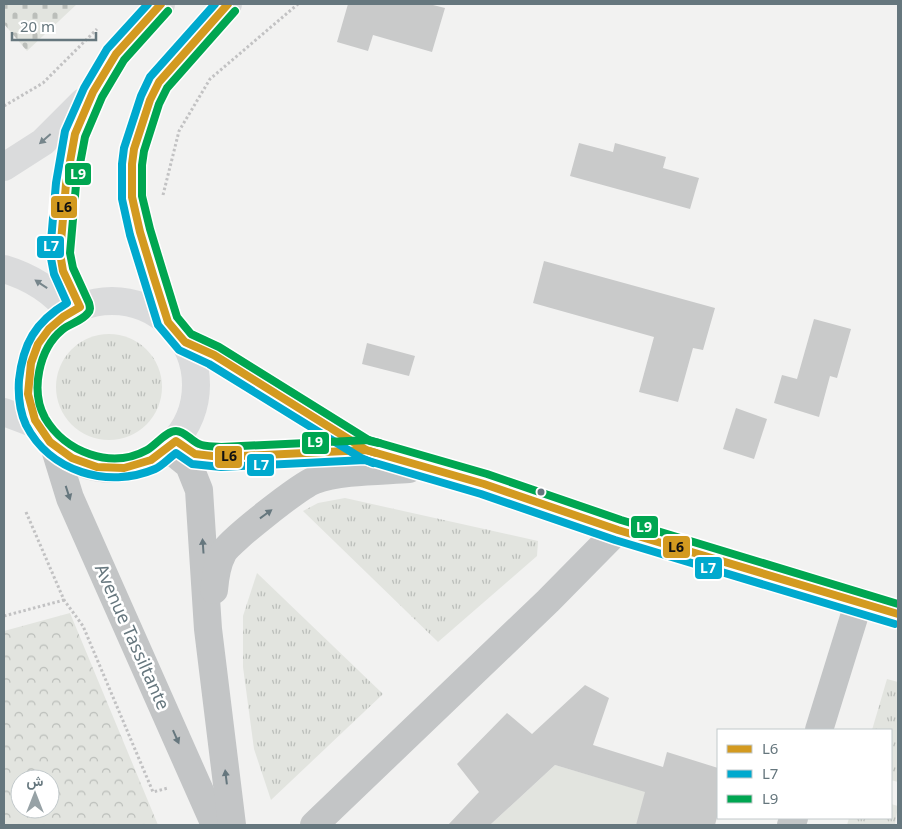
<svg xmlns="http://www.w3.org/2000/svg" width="902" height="829" viewBox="0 0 902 829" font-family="'Noto Sans',Vazirmatn,sans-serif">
	<defs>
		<pattern id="grass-tufts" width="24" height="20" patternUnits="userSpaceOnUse" patternTransform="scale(1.25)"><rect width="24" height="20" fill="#e2e4df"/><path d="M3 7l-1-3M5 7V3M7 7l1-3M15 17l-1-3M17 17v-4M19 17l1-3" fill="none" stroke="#bbbeba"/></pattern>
		<pattern id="forest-crowns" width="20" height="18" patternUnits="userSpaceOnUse" patternTransform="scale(1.25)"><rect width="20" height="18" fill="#e2e4df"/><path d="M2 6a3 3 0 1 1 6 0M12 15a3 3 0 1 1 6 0" fill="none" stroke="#bbbeba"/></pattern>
		<pattern id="cemetery-stones" width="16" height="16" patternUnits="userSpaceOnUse" patternTransform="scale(1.25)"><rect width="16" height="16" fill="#e2e4df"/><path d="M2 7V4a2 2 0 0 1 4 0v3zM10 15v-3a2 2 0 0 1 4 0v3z" fill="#bbbeba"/></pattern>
	</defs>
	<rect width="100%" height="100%" fill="#f2f2f1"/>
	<g fill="url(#grass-tufts)">
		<circle cx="109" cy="387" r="53"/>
		<polygon points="345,498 538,541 537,556 438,642 303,511 318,503"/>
		<polygon points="257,573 383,694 271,800 254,749 243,667 243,616"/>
		<polygon points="887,679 898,682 898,782 891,780 891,730 872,730"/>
		<polygon points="891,804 898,806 895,825 847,825 849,818 891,818"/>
	</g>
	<path fill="url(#forest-crowns)" fill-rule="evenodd" d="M70,613L158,825H4V631ZM20,779H50V809H20Z"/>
	<polygon fill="url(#cemetery-stones)" points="4,4 77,4 27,51 4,24"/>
	<polygon fill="#e2e4df" points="555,765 671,799 663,825 647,825 637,823 636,825 490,825"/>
	<g fill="#c9caca">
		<polygon points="348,4 429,4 445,8 432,52 373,35 368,51 337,42"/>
		<polygon points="579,143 613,152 615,143 666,157 663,168 699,178 690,209 570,176"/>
		<polygon points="544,261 715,308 703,350 693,348 678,402 639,392 654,337 533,303"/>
		<polygon points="814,319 851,329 837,378 830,376 819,417 774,403 782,375 797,379"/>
		<polygon points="367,343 415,356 409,376 362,364"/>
		<polygon points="736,408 767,419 754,459 723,449"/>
		<polygon points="585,685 609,698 593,745 663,767 667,752 718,768 718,813 715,825 636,825 645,792 555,765 490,825 448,825 479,792 457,764 507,713 532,734"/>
	</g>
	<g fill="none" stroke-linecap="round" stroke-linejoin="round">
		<g stroke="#c2c2c3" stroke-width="3" stroke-dasharray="2.5 2.5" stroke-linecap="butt">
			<polyline points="4,106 43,83 97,29"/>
			<polyline points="163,195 179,131 210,79 298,4"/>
			<polyline points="26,512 64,600 83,626 153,792 168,788"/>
			<polyline points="4,616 64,600"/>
		</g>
		<g stroke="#c3c5c6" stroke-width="28">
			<polyline points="185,342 214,355 366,450 484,484 618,530 898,614"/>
			<polyline points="176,441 195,454 221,457 366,450"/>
			<polyline points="54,446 70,498 215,825"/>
			<polyline points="168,448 189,465 199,490 208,629 232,825"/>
			<path d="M214,590C215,578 217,564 223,553C229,541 301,485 315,480C339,471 383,471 409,469"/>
			<polyline points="819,730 859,601"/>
			<polyline points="314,825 548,601 618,530"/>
			<polyline points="791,825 794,818"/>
		</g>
		<g stroke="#dadbdc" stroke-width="28">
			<polyline points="4,167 43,142 83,102"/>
			<path d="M4,269C31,277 52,290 70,312"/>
			<circle cx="112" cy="385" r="84"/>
			<polyline points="80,307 63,271 60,253 66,184 75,134 93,92 116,54 161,4"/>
			<polyline points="168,322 136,215 132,180 134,149 150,100 159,82 228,4"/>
			<polyline points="4,412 38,425"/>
		</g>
		<defs>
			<g id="bus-1">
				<polyline points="161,4 116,54 93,92 75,134 66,184 60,253 63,271 80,307 63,317 49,329 38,344 31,363 28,394 35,420 50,442 72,458 97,467 124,468 151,460 176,441 195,454 221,457 366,450 484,484 618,530 898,614"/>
				<polyline points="228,4 159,82 150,100 134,149 132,164 132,197 140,232 154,278 168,322 185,342 214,355 366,450 376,453"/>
			</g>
			<g id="bus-2">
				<path d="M148,4L107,49L84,88L65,131L56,183L50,253L54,274L67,303C35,322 23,344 19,380C18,395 20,412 26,425C50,472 108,489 155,469C162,466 169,458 176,453L192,464L221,467L365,460L481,494L615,540L895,624"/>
				<polyline points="215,4 150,77 141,96 124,148 122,164 122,199 130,235 158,325 179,350 209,364 361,458 373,463"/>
			</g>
			<g id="bus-3">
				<path d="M168,11L124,60L102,97L85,137L76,185L70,253L73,268L89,303C90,307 91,310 88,313C82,321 69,324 62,330C39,349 30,391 45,418C65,452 111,470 147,450C156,445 166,431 176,431C185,431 191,441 199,444C205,447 214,446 221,447L369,440L487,474L621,520L898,604"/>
				<polyline points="235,11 167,88 159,104 144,151 142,165 142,196 150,229 164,275 177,317 191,334 219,347 370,441 379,443"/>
			</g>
		</defs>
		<use href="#bus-1" stroke="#fff" stroke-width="11"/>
		<use href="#bus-2" stroke="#fff" stroke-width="11"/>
		<use href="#bus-3" stroke="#fff" stroke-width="11"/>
		<use href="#bus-1" stroke="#d39a20" stroke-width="8"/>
		<use href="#bus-2" stroke="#00a9ce" stroke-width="8"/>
		<use href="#bus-3" stroke="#00a651" stroke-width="8"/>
	</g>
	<defs><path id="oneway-solid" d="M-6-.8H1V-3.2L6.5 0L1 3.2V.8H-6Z" transform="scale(1.25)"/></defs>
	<g fill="#77868c">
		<use href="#oneway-solid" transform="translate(45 139) rotate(139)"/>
		<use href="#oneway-solid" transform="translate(41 284) rotate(-146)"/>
	</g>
	<g fill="#66777e">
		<use href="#oneway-solid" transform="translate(68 493) rotate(72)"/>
		<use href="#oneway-solid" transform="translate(266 514) rotate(-36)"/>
		<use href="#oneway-solid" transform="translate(203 546) rotate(-94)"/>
		<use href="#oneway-solid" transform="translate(176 737) rotate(66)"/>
		<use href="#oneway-solid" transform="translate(226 777) rotate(-97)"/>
	</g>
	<circle fill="#66777e" stroke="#fff" stroke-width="2" cx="541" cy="492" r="4.5"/>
	<g text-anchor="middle" stroke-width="5" stroke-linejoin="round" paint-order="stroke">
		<g font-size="18" fill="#66777e" stroke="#fff">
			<text transform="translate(132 637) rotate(66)" y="6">Avenue Tassiltante</text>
		</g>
	</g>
	<g stroke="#fff" stroke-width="2">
		<rect x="64" y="162" width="28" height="24" rx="5" fill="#00a651"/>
		<rect x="50" y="195" width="28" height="24" rx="5" fill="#d39a20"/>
		<rect x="36" y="235" width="29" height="24" rx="5" fill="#00a9ce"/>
		<rect x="301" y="431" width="29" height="24" rx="5" fill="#00a651"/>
		<rect x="214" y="445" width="29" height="24" rx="5" fill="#d39a20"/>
		<rect x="246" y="453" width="29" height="24" rx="5" fill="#00a9ce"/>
		<rect x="630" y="515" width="29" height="24" rx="5" fill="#00a651"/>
		<rect x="662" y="535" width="29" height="24" rx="5" fill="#d39a20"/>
		<rect x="694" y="556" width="29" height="24" rx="5" fill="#00a9ce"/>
	</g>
	<g font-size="14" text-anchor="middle" font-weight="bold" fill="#fff">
		<text x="78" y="179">L9</text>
		<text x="51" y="251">L7</text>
		<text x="315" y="447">L9</text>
		<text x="261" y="470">L7</text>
		<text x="644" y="532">L9</text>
		<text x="708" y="573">L7</text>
	</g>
	<g font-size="14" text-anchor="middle" font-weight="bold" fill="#111">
		<text x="64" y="212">L6</text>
		<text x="229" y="461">L6</text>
		<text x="676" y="552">L6</text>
	</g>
	<rect width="902" height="829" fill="none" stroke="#66777e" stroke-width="10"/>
	<rect x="717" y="729" width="175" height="90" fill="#ffffff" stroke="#c2c9cb"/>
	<rect x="727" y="745" width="25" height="8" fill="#d39a20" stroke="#c2c9cb"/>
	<text x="762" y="754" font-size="15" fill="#66777e">L6</text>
	<rect x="727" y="770" width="25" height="8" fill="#00a9ce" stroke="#c2c9cb"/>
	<text x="762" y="779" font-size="15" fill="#66777e">L7</text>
	<rect x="727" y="795" width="25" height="8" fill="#00a651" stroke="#c2c9cb"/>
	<text x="762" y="804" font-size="15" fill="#66777e">L9</text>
	<g transform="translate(35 794)"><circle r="24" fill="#ffffff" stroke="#c2c9cb"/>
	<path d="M0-4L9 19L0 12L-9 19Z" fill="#97a2a6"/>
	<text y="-8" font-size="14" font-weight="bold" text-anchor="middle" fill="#66777e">ش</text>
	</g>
	<path d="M12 32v8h84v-8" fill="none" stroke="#66777e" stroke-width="2.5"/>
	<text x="20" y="32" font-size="15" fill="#66777e" stroke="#ffffff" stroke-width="4" paint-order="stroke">20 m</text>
</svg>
